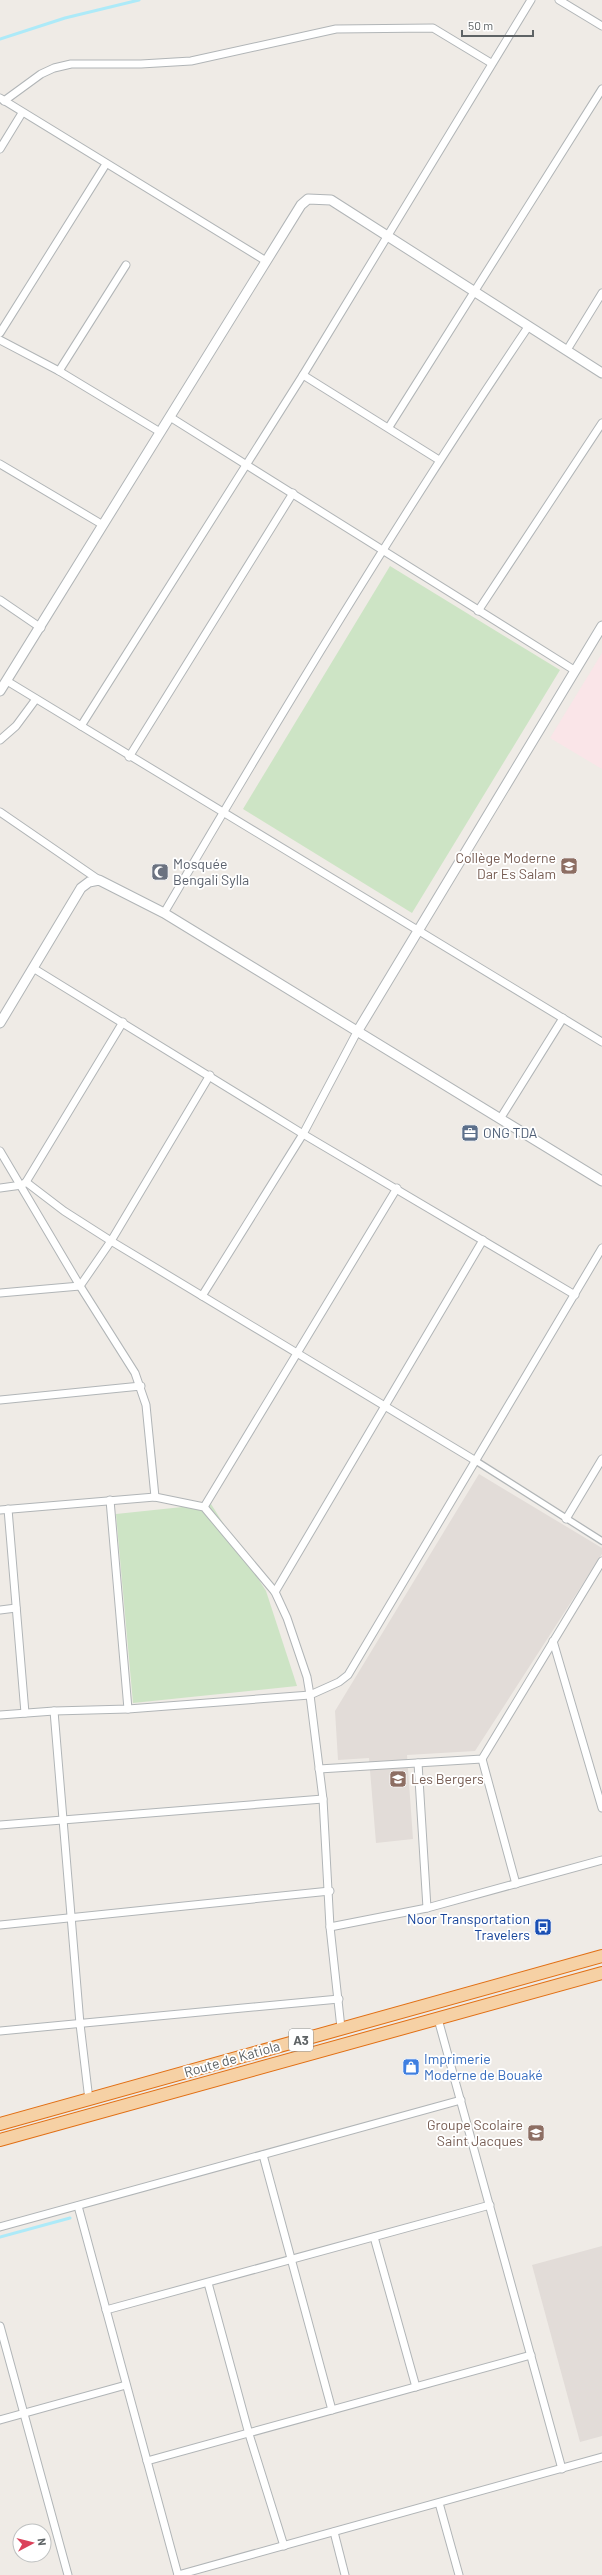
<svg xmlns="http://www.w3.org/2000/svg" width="602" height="2575" viewBox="0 0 602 2575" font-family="Barlow,sans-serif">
	<rect width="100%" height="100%" fill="#efebe6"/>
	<g fill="#e2dcd8">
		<polygon points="479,1474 602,1548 602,1554 475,1751 407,1755 413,1839 376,1843 369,1758 338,1760 335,1711"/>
		<polygon points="602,2246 602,2436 580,2442 532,2265"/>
	</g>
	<polygon fill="#fae5e8" points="602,653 602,769 550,738"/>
	<g fill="#cde4c5">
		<polygon points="390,566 560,670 412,913 243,809"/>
		<polygon points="211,1504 266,1591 297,1686 133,1703 116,1514"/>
	</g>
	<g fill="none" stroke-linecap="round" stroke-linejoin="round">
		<g stroke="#adeaf8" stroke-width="3">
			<polyline points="0,39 65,18 139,0"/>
			<polyline points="0,2237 70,2218"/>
		</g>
		<defs>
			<polyline id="pedestrian" points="476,1461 602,1541"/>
			<g id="minor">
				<polyline points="559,0 602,26"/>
				<polyline points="0,98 266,261"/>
				<polyline points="4,101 41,74 54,68 71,64 141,64 191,61 336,29 433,28 491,63"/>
				<polyline points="0,149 22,113"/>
				<polyline points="0,333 106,164"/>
				<polyline points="0,340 59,371 160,432"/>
				<polyline points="567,350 602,293"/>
				<polyline points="59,371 126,265"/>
				<polyline points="303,375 439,460"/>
				<polyline points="170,417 574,670"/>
				<polyline points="389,427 602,89"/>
				<polyline points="0,464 103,525"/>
				<polyline points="0,600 41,628"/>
				<polyline points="478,611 602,423"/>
				<polyline points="7,681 602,1042"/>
				<polyline points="81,726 303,375 531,0"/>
				<polyline points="0,740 16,726 36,699"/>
				<polyline points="129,757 293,493"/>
				<polyline points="0,812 99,880"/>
				<path d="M164,913C280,715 399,518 528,327"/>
				<polyline points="33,968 303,1134 575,1295"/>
				<polyline points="500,1119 563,1018"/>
				<polyline points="0,1151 80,1286 135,1373 146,1405 155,1497"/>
				<polyline points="26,1182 64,1211 111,1241 476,1461"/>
				<polyline points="0,1188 22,1185 26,1182 123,1022"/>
				<polyline points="0,1293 80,1286 111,1241 210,1075"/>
				<polyline points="202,1296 303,1134 357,1032"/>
				<polyline points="0,1400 141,1386"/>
				<polyline points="110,1500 128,1709"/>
				<polyline points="204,1507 397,1188"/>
				<polyline points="8,1509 25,1713"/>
				<polyline points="0,1510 155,1497 204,1507 275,1592 287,1618 307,1677 310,1695 323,1799 330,1927 341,2028"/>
				<polyline points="566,1519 602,1459"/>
				<polyline points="275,1592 483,1240"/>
				<polyline points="0,1610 16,1608"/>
				<polyline points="553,1641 602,1808"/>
				<polyline points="54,1711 80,2024 89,2100"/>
				<polyline points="0,1715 54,1711 128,1709 310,1695 339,1682 348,1675 602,1248"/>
				<polyline points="482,1759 516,1884"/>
				<polyline points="418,1763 427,1908"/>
				<polyline points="319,1769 482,1759 602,1561"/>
				<polyline points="0,1825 323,1799"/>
				<polyline points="0,1925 330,1891"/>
				<polyline points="330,1927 427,1908 602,1860"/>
				<polyline points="438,2019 562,2469"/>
				<polyline points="0,2031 339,1999"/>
				<polyline points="263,2155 332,2410"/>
				<polyline points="78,2206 178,2575"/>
				<polyline points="0,2227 461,2100"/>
				<polyline points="374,2237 416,2387"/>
				<polyline points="208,2283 249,2434 284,2546"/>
				<polyline points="106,2310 490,2205"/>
				<polyline points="0,2326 68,2575"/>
				<polyline points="0,2420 126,2385"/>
				<polyline points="147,2461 531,2355"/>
				<polyline points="439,2503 459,2575"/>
				<polyline points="334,2532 345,2575"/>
				<polyline points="178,2575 602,2457"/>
			</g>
			<g id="tertiary">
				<polyline points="0,691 301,205 308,199 331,200 602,373"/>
				<polyline points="0,1023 81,888 89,882 99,880 164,913 602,1181"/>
				<polyline points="357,1032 602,626"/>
			</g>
			<g id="trunk">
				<polyline points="0,2124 602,1956"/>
				<polyline points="0,2140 602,1973"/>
			</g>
		</defs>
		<use href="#pedestrian" stroke="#b1b5b7" stroke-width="8"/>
		<use href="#minor" stroke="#b1b5b7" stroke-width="9"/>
		<use href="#tertiary" stroke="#b1b5b7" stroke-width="11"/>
		<use href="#trunk" stroke="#e16f14" stroke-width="14"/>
		<use href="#pedestrian" stroke="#fff" stroke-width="5.5"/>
		<use href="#minor" stroke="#fff" stroke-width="7"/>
		<use href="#tertiary" stroke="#fff" stroke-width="9"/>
		<use href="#trunk" stroke="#f6d1a5" stroke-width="12"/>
	</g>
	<defs>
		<symbol id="school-square" viewBox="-11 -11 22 22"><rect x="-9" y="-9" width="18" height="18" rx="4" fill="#8d6e63" stroke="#fff"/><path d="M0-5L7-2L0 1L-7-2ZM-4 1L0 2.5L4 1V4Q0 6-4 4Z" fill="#fff"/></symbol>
		<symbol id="mosque-square" viewBox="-11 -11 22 22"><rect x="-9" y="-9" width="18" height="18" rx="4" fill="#6b7280" stroke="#fff"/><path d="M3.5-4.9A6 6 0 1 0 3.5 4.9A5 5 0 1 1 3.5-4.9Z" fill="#fff"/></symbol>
		<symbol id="office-square" viewBox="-11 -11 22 22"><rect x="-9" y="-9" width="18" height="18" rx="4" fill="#5c6f8a" stroke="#fff"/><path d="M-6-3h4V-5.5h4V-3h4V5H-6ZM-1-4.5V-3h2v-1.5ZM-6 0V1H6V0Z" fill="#fff"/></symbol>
		<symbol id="bus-square" viewBox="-11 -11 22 22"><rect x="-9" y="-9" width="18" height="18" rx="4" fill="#1a4fb4" stroke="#fff"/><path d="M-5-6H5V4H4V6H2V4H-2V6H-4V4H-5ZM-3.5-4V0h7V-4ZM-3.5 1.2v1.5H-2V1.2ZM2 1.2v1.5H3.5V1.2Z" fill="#fff"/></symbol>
		<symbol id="shop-square" viewBox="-11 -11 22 22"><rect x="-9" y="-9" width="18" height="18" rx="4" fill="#3f7fe0" stroke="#fff"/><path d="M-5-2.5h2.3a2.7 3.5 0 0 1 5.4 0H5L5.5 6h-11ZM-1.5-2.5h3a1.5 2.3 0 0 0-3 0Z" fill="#fff"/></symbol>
	</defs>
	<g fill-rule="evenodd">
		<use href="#school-square" x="559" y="856" width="20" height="20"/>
		<use href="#mosque-square" x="150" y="862" width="20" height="20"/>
		<use href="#office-square" x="460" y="1123" width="20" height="20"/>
		<use href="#school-square" x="388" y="1769" width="20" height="20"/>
		<use href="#bus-square" x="533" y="1917" width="20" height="20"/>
		<use href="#shop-square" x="401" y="2057" width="20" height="20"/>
		<use href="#school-square" x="526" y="2123" width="20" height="20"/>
	</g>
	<g text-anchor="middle" stroke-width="3.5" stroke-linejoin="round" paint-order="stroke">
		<rect fill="#fff" stroke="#8e9293" stroke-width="1" x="289" y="2029" width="24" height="22" rx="3"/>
		<g font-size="13" font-weight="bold" fill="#5e6365">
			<text x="301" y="2045">A3</text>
		</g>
		<g font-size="14" fill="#785e54" stroke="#fff" text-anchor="end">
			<text x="556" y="863">Collège Moderne<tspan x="556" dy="16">Dar Es Salam</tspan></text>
			<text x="411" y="1784" text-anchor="start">Les Bergers</text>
			<text x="523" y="2130">Groupe Scolaire<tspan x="523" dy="16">Saint Jacques</tspan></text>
		</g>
		<g font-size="14" fill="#5b616d" stroke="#fff" text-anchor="start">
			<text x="173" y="869">Mosquée<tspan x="173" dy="16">Bengali Sylla</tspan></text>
		</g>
		<g font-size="14" fill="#4e5e75" stroke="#fff" text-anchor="start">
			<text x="483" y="1138">ONG TDA</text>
		</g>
		<g font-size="14" fill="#164399" stroke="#fff" text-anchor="end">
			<text x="530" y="1924">Noor Transportation<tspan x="530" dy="16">Travelers</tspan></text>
		</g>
		<g font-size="14" fill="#5e6365" stroke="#fff">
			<text transform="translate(232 2059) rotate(-16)" y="5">Route de Katiola</text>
		</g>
		<g font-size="14" fill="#366cbe" stroke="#fff" text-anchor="start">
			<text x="424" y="2064">Imprimerie<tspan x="424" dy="16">Moderne de Bouaké</tspan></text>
		</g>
	</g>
	<g transform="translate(32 2543) rotate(83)"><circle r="19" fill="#ffffff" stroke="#bfc1c1"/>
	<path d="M0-3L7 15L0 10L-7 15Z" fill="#db415a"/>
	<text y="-6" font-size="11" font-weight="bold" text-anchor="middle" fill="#5e6365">N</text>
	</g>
	<path d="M462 30v6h71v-6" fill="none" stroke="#5e6365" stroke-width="2"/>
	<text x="468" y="30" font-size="12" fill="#5e6365" stroke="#ffffff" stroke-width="3" paint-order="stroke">50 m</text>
</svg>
